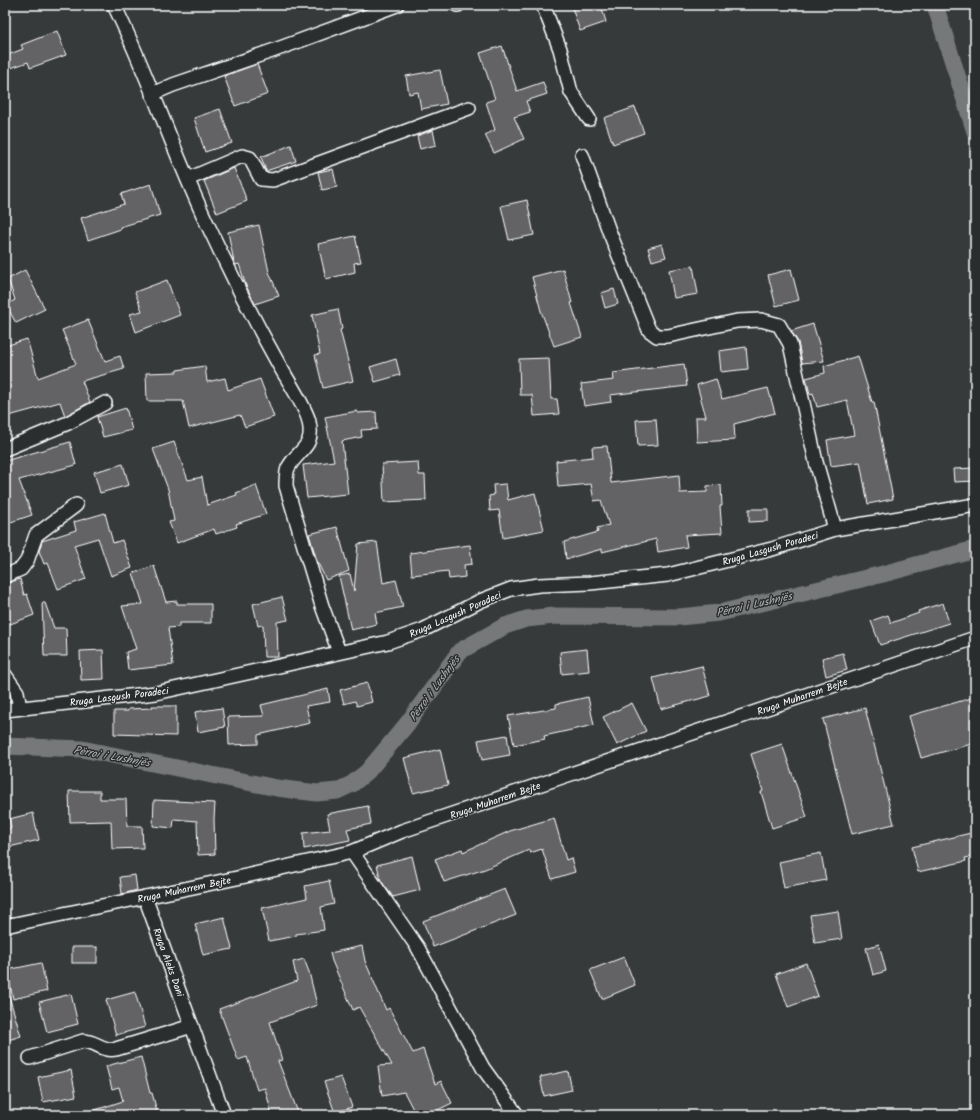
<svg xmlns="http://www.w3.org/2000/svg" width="980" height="1120" viewBox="0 0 980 1120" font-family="Kalam,sans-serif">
	<rect width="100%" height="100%" fill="#373a3b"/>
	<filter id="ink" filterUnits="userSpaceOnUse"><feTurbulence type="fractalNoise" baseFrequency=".025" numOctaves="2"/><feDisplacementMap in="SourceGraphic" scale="8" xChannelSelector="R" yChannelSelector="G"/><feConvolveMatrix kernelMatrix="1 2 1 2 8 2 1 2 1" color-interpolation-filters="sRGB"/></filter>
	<g filter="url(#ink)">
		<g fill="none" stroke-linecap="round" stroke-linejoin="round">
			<g stroke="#767879" stroke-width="17">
				<polyline points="935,5 975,132"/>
				<polyline points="5,746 82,749 277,788 317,793 337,791 352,784 367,772 407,724 460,651 505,626 526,619 554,616 679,617 719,613 883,574 975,549"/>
			</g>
		</g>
		<g fill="#636465" stroke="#fff">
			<polygon points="571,5 601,5 606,22 580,31"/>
			<polygon points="57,31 66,55 30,68 28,62 5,70 5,56 23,49 21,45"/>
			<polygon points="502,46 517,91 543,82 547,94 526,101 530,112 514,117 524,139 494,153 485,135 495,130 486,102 495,99 480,53"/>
			<polygon points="257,64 268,94 235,106 224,76"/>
			<polygon points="440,70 447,104 421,109 418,92 409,94 406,76"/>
			<polygon points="635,107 644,133 613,144 604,118"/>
			<polygon points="220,109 232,143 205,152 194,118"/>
			<polygon points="433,130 436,145 420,149 417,136"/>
			<polygon points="291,145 296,161 266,171 261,157"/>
			<polygon points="234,168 247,201 217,213 204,181"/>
			<polygon points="333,169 337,187 322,190 318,172"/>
			<polygon points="151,184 160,215 120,227 121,229 88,240 81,218 124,204 121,194"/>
			<polygon points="527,200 534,235 509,240 501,206"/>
			<polygon points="259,225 269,272 279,296 255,304 246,286 239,264 236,265 234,262 228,232"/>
			<polygon points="355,236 361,262 354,263 355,272 326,279 318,244"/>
			<polygon points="662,244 666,257 652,261 648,248"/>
			<polygon points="693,266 698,294 674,298 669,270"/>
			<polygon points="563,269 572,303 571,303 582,337 554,346 541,311 532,277"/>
			<polygon points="791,269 799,300 776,306 768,275"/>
			<polygon points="25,270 45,309 16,323 6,305 15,300 8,279"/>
			<polygon points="167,280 180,315 136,332 130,314 142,311 135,292"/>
			<polygon points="614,289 618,304 605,308 601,293"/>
			<polygon points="338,309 342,329 340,330 353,381 323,388 315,355 320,354 312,315"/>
			<polygon points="88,320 105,361 120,356 124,369 82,381 90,402 65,416 60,402 5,417 5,346 27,339 38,378 76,364 62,330"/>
			<polygon points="813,324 824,361 802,363 798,342 791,331"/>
			<polygon points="746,347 748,369 721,372 719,351"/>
			<polygon points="858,356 872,402 874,402 893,499 868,504 860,462 831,466 827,440 854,435 847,400 817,407 813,393 810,394 806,378 825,373 824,366"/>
			<polygon points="549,358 551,399 557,399 559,414 534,416 532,395 520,395 519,359"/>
			<polygon points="396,359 400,375 375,382 370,367"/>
			<polygon points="684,364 687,386 610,395 611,402 584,406 581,384 614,380 613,373"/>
			<polygon points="205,366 207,382 225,378 228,390 260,379 274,417 245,427 240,415 189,428 183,401 147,401 146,373 177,372 177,370"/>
			<polygon points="716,379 722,399 768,388 775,413 734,424 735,440 697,442 696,417 706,417 697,385"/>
			<polygon points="126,408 132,430 103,437 97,417"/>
			<polygon points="357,411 357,413 376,412 377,429 361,430 362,437 342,441 348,494 307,498 303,465 334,461 325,417"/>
			<polygon points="656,419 658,445 638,446 636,420"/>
			<polygon points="70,442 76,465 19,480 32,515 5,524 5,461"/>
			<polygon points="174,442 188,480 202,477 207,505 237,495 236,493 256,485 266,514 236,524 237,527 216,534 214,529 177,543 169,522 174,521 168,489 153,449"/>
			<polygon points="607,446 611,483 679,475 680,493 707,492 707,486 721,485 722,506 720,506 722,533 685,535 687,547 658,552 656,539 602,552 602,549 566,559 564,542 598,532 597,528 609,525 601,500 594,501 591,484 558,487 556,461 593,457 592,447"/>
			<polygon points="418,462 419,475 425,475 426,500 384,502 382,464"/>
			<polygon points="123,464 129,485 100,493 94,472"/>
			<polygon points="975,468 975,481 954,482 953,469"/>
			<polygon points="506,484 508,500 535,493 544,530 503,538 499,510 490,511 489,496 494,495 493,485"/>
			<polygon points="749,509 768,509 768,521 749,522"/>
			<polygon points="105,513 113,543 122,540 132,568 111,576 98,538 74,545 86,579 58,589 48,563 44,564 39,551 42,541 76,530 74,522"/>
			<polygon points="337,527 349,571 326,580 317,561 309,534"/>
			<polygon points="377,542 383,583 396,580 403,607 375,613 377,624 351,630 339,576 350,574 354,591 358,544"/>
			<polygon points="470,545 472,564 464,565 465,577 449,579 448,571 412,575 410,553"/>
			<polygon points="154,566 166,602 177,601 177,604 211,604 211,623 179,623 179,627 168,628 173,665 128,670 126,652 136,649 122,606 143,604 133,573"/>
			<polygon points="20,579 24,595 27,594 34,615 5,626 5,584"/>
			<polygon points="282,597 288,620 277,622 278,657 264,657 263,625 258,626 253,604"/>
			<polygon points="42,603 45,603 54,628 66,628 67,656 44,656"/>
			<polygon points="943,603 949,623 880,645 871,621 888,615 891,623 919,613 918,611"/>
			<polygon points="587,649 589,671 562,674 560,652"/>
			<polygon points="103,650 104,679 81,680 80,651"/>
			<polygon points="843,653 847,670 826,676 822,658"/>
			<polygon points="702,666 710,696 661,709 653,678"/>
			<polygon points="367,683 372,702 357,706 355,701 344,704 340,690"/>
			<polygon points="328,689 330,702 306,706 310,723 258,735 258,744 229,745 228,717 264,716 261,705"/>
			<polygon points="588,697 594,725 544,736 545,739 514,745 508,716 556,708 556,704"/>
			<polygon points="975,697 975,743 921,758 909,716"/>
			<polygon points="632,703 646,731 617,745 603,717"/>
			<polygon points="152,706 176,706 176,736 114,734 114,711 128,711 128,709 152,708"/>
			<polygon points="222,708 225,727 198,732 195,712"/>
			<polygon points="865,708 894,824 852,834 823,719"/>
			<polygon points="507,735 510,755 482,760 478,740"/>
			<polygon points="782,744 807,817 772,828 761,792 763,791 751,754"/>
			<polygon points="440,749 448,785 413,793 404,758"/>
			<polygon points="69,791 100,791 100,799 126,799 127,826 142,826 143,848 112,849 111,821 70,822"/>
			<polygon points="154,800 215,803 214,819 215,854 198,855 197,821 174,819 173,828 153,826"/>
			<polygon points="368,806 371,824 347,829 350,840 304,849 303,833 330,830 327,814"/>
			<polygon points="33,813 39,840 5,848 5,829 11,828 9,819"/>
			<polygon points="554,818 566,860 571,858 575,872 552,879 542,849 530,853 529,850 485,869 444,882 435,859 462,849 463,852 510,831"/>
			<polygon points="975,832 975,856 965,858 966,861 918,872 912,847"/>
			<polygon points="821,853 826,880 784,888 779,862"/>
			<polygon points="412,856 420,890 393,897 381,881 377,865"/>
			<polygon points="135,875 137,890 122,894 120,877"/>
			<polygon points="329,881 334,904 321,907 324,930 296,934 296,936 269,941 262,908 307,898 305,886"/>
			<polygon points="505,889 516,915 433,947 423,921"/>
			<polygon points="838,911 842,939 815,943 810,915"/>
			<polygon points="224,917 232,949 203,955 195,924"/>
			<polygon points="879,944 886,971 873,975 866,948"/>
			<polygon points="362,946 365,961 386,1010 389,1008 413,1053 423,1049 435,1084 441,1081 452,1103 428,1115 416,1115 404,1092 382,1096 378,1066 392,1065 359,1007 353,1010 332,961 330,953"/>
			<rect x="72" y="947" width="25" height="16"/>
			<polygon points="624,957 635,985 602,999 590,970"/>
			<polygon points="304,959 309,972 317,1005 270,1022 282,1060 278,1061 299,1115 272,1115 265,1088 257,1090 247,1057 238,1060 219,1009 297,981 293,962"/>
			<polygon points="41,963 47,991 13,999 7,970"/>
			<polygon points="806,963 818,996 788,1007 776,974"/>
			<polygon points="135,992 145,1027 116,1035 106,1000"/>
			<polygon points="8,993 21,1036 5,1041 5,994"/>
			<polygon points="71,994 78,1024 47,1032 39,1002"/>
			<polygon points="141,1057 150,1093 152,1093 158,1115 89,1115 89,1112 123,1101 119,1087 112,1089 106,1066"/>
			<polygon points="71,1070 76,1096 43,1102 38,1077"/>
			<polygon points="568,1071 572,1090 544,1096 540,1077"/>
			<polygon points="341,1077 352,1107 335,1113 324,1082"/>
		</g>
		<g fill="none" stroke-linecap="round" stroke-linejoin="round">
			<defs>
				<g id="street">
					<path d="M114,5C151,80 176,161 213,236C233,279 255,322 278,363C285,376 307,409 309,422C315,448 298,449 288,468C286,473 286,481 286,486L322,606L339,652"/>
					<polyline points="457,5 458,5"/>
					<polyline points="543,5 560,49 571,92 589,119"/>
					<polyline points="152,94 173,85 272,51 397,5"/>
					<polyline points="582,155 609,231 649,330 657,336 668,336 737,321 761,320 779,325 790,344 816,462 835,529"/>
					<polyline points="188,179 242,156 250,158 261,179 273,180 469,108"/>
					<polyline points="5,449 68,423 105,403"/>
					<polyline points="5,576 21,569 27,561 36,535 76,505"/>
					<polyline points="5,675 17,692 20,708"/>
					<polyline points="5,710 156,693 388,642 423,630 480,601 511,589 539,585 590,583 668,575 772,549 835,529 975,505"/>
					<polyline points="352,852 418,948 483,1068 517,1115"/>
					<polyline points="145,897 224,1115"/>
					<polyline points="5,926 237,878 352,852 402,831 553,780 975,638"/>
					<path d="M30,1058L83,1041C96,1041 103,1052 116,1049L192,1026"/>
				</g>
			</defs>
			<use href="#street" stroke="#fff" stroke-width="16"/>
			<use href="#street" stroke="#2a2d2e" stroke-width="13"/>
		</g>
	</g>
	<g text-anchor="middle" stroke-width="3" stroke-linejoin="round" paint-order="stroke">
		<g font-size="10" fill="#fff" stroke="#2a2d2e">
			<text transform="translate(770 548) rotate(-16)" y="4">Rruga Lasgush Poradeci</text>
			<text transform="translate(455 614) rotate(-24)" y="4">Rruga Lasgush Poradeci</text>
			<text transform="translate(119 696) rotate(-7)" y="4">Rruga Lasgush Poradeci</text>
			<text transform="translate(802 696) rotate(-19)" y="4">Rruga Muharrem Bejte</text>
			<text transform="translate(495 800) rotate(-19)" y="4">Rruga Muharrem Bejte</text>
			<text transform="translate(184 889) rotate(-12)" y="4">Rruga Muharrem Bejte</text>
			<text transform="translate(169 962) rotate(70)" y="4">Rruga Aleks Dani</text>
		</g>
		<g font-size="11" font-style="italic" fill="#b4b5b5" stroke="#2a2d2e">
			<text transform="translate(754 604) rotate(-13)" y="4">Përroi i Lushnjës</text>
			<text transform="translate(434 688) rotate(-54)" y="4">Përroi i Lushnjës</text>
			<text transform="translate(112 756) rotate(10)" y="4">Përroi i Lushnjës</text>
		</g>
	</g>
	<rect width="980" height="1120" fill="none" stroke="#2a2d2e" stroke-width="20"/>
	<rect x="10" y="10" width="960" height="1100" fill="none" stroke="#fff" stroke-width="1.5" filter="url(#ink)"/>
</svg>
